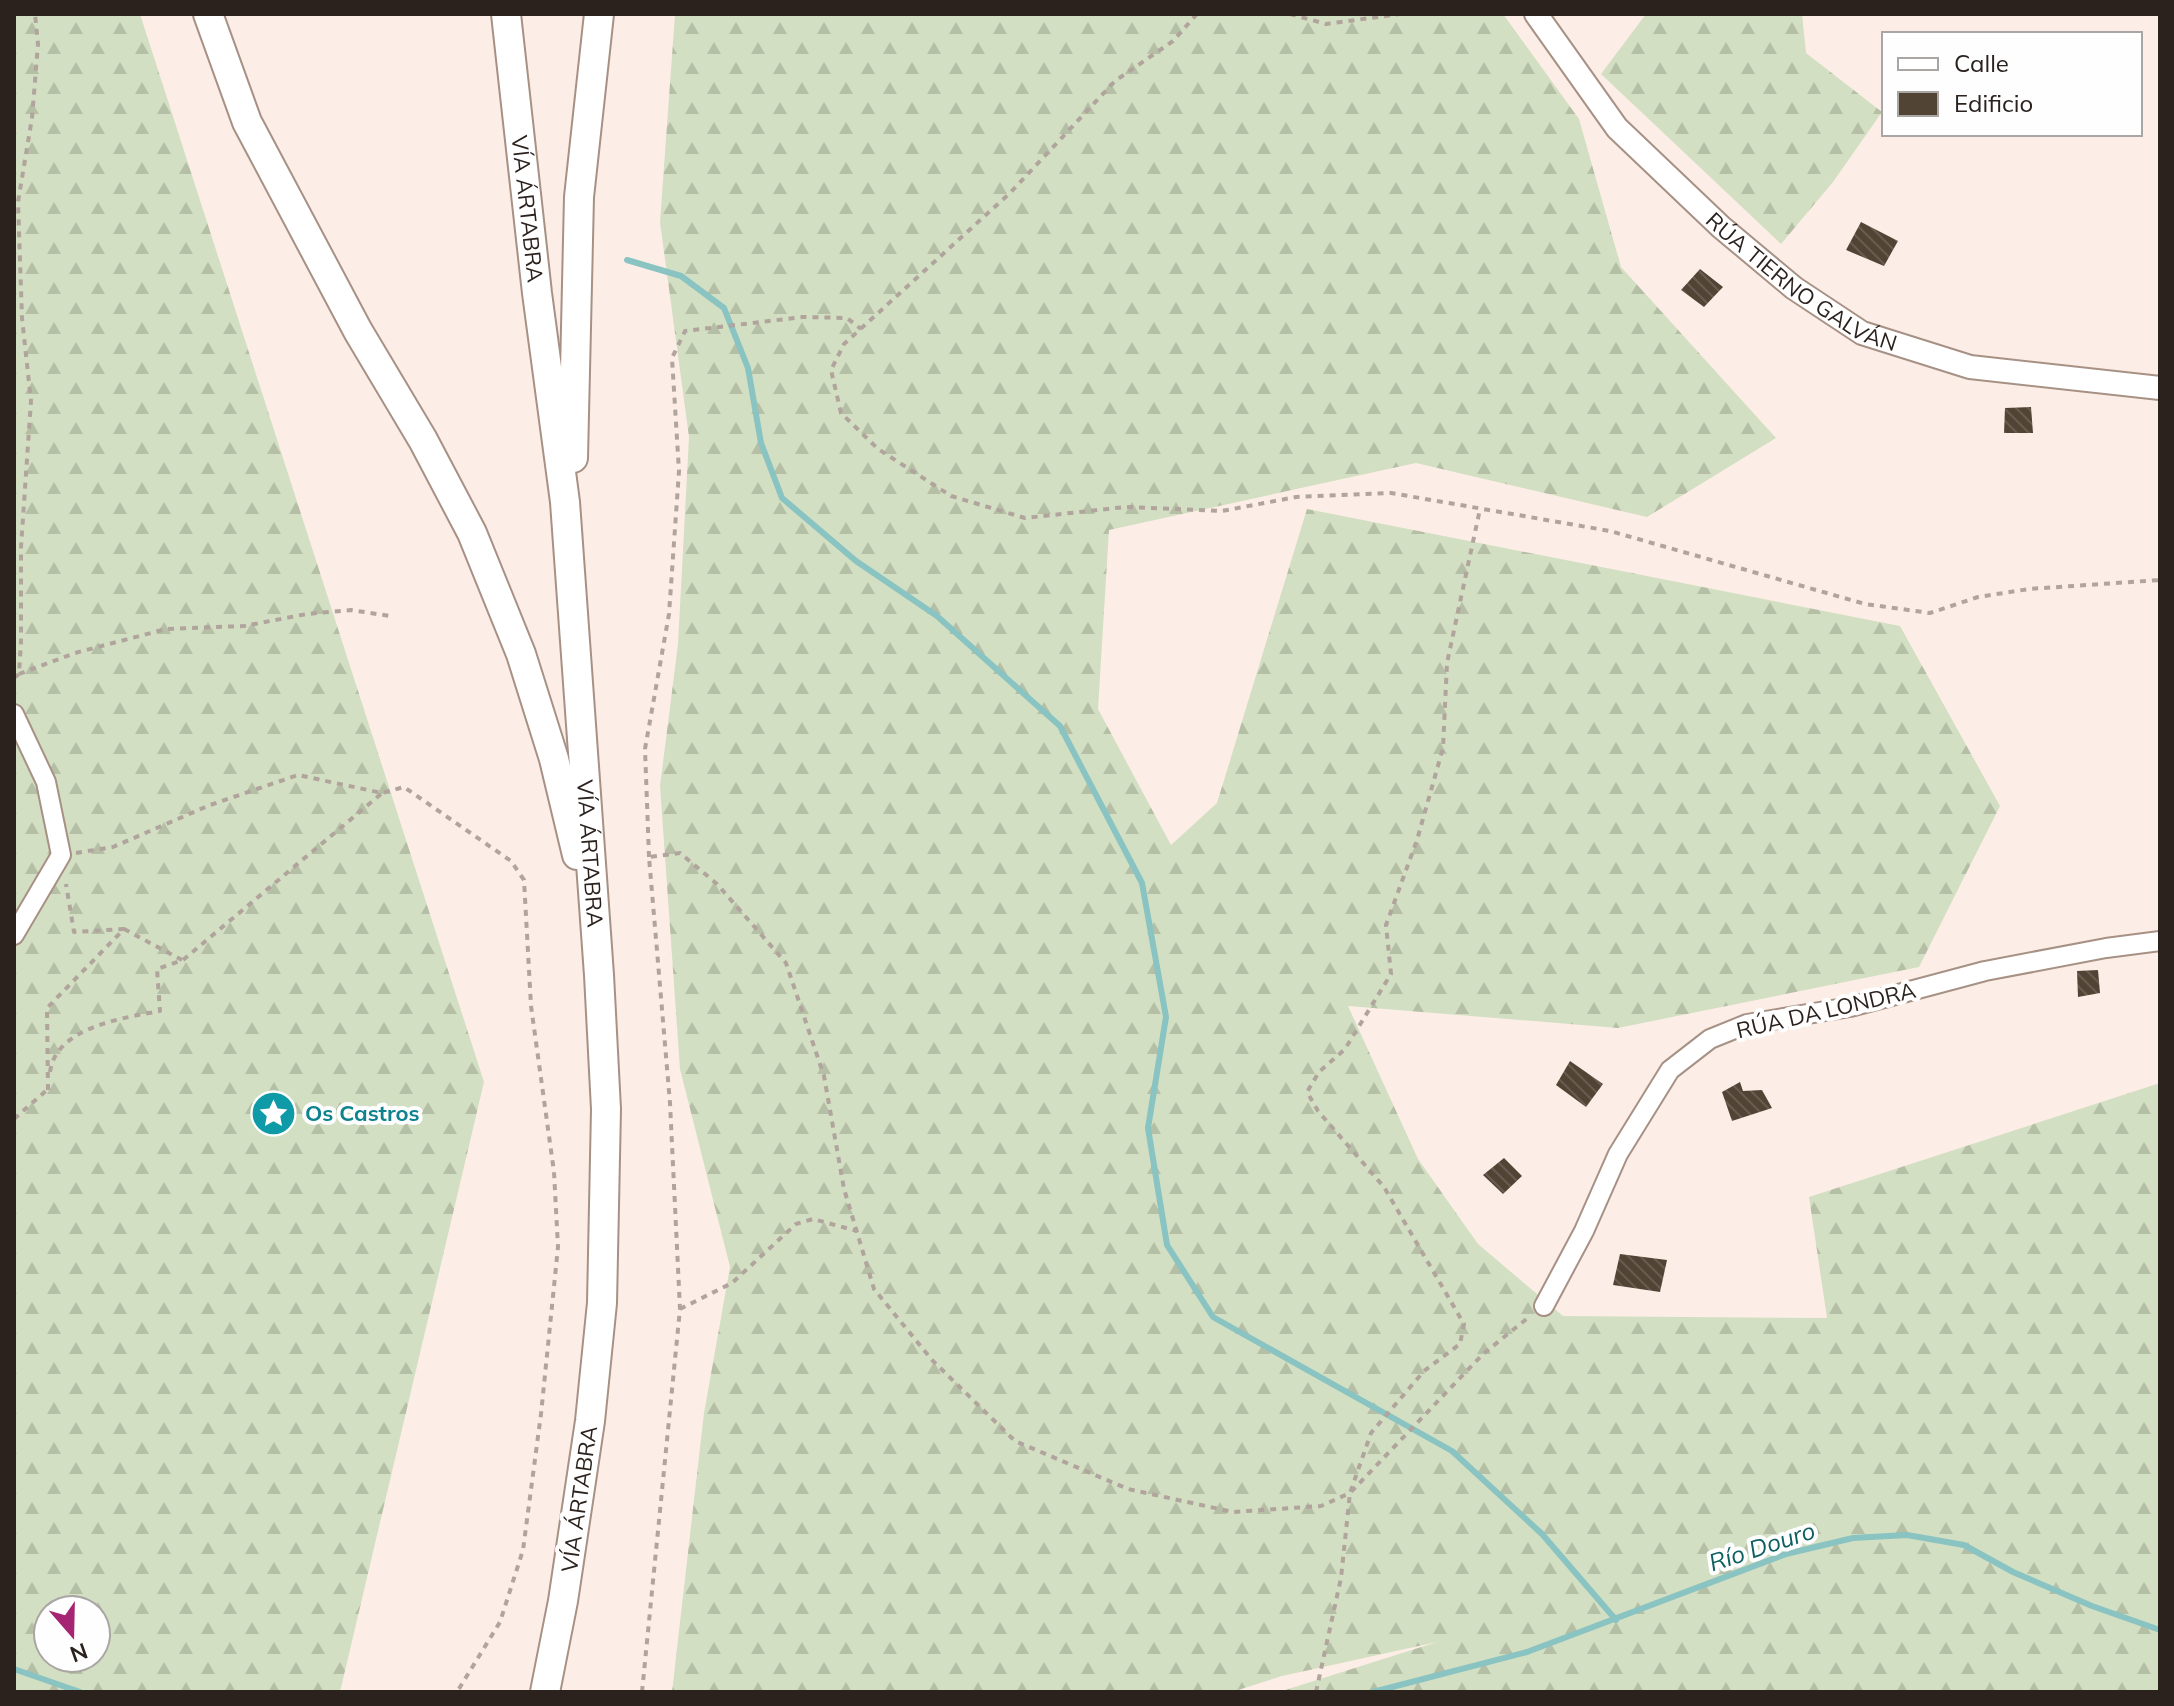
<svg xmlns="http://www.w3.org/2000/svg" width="2174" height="1706" viewBox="0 0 2174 1706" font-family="Mulish,sans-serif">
	<defs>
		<pattern id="forest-firs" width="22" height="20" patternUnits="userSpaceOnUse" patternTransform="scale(2)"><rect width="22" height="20" fill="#d3dfc2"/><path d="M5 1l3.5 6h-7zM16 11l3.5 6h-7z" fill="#b5bfa6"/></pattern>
		<pattern id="building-back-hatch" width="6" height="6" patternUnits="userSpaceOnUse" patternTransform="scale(2)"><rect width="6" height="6" fill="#524435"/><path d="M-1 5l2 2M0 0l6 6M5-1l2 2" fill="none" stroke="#685c50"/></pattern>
	</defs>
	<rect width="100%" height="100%" fill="#fceee6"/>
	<g fill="url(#forest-firs)" fill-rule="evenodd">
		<path d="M14,14H140L484,1082L340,1692H14ZM48,1610H96V1658H48Z"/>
		<polygon points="675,14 1503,14 1579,119 1621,267 1776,438 1647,517 1416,463 1109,530 1098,709 1171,845 1217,803 1307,509 1900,626 2000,806 1919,967 1618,1028 1348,1006 1418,1159 1478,1244 1563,1316 1827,1318 1809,1197 2160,1083 2160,1692 1279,1692 1437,1642 1282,1676 1232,1692 672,1692 704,1413 730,1267 680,1069 660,786 678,644 689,437 660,222"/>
		<polygon points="1646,14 1802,14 1806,53 1882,112 1833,182 1781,244 1601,74"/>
	</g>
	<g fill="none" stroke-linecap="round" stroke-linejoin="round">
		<g stroke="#89c3c2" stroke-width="6">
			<polyline points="627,260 681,276 724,308 748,368 761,443 782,498 856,561 937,616 1060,726 1142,883 1166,1017 1148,1128 1167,1245 1213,1317 1452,1451 1542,1534 1616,1620"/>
			<polyline points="14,1669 80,1692"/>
			<polyline points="1373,1692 1527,1652 1786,1554 1853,1538 1907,1535 1964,1545 2013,1572 2092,1606 2160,1630"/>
		</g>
	</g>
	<g fill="url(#building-back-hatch)">
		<polygon points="1861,222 1898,241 1884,266 1846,250"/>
		<polygon points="1700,269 1723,287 1704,307 1681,290"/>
		<polygon points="2031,407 2033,433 2004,433 2005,408"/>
		<polygon points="2098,970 2100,993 2078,997 2077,971"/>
		<polygon points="1570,1061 1603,1084 1586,1107 1556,1085"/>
		<polygon points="1740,1082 1743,1091 1762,1090 1772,1108 1732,1121 1722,1092"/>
		<polygon points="1504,1158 1522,1176 1503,1194 1483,1175"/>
		<polygon points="1620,1254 1667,1260 1660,1292 1613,1285"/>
	</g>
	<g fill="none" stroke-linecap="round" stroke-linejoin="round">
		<defs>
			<g id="minor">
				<polyline points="14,714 46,782 61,855 14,935"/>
				<polyline points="1544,1306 1584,1231 1618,1154 1670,1070 1710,1039 1747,1024 1850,1007 1985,971 2106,948 2160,941"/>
			</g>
			<g id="tertiary">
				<path id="s1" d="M1536,14L1617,128L1721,227L1794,288L1862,333L1970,367L2160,388"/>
			</g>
			<g id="trunk">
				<polyline points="208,14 247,122 358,331 423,440 472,533 521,654 554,759 577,855"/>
				<path id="s2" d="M506,14L537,293L565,502L599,975L606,1109L602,1303L590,1421L563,1601L545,1692"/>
				<polyline points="573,458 579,197 599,14"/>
			</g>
		</defs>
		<use href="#minor" stroke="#a79185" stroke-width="22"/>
		<use href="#tertiary" stroke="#a79185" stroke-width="26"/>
		<use href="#trunk" stroke="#a79185" stroke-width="32"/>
		<g stroke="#b0a49d" stroke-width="4" stroke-dasharray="6 6" stroke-linecap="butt">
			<polyline points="1197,14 1173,41 1115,81 1010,193 844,344 831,370 841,413 878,449 951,496 1025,518 1125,507 1222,511 1296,497 1391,493 1610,531 1865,604 1930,613 1978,597 2029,589 2160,580"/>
			<polyline points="1290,14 1326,24 1400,14"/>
			<polyline points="19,674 75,653 166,629 244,626 307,614 351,610 390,616"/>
			<polyline points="14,678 19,674 21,642 21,547 31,401 22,318 18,202 32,118 38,44 35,14"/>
			<polyline points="76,853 113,847 210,805 298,775 382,793 404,787 511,861 524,880 531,1006 554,1172 558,1247 541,1414 523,1550 500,1622 457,1692"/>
			<polyline points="649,857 645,749 669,614 679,471 672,358 685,331 803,317 847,318 861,329"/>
			<polyline points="124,929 182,960"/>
			<path d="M50,1072C56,1027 123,1018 160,1011L157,969L183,960L381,794"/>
			<polyline points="48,1090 47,1008 124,929 74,932 66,884"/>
			<polyline points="14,1119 48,1089"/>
			<polyline points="680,1309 732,1283 796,1224 813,1219 857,1231"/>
			<polyline points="642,1692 680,1309 670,1103 649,857 680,853 717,884 786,963 824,1076 844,1189 874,1289 932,1360 1015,1441 1128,1489 1233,1512 1321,1506 1350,1493 1371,1433 1424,1371 1460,1344 1464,1324 1384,1187 1318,1111 1307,1092 1319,1072 1345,1049 1391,974 1386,925 1417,840 1443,748 1447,663 1480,509"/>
			<polyline points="1316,1692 1341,1578 1350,1493 1483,1354 1529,1317"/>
		</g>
		<use href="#minor" stroke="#fff" stroke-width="18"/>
		<use href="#tertiary" stroke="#fff" stroke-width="22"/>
		<use href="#trunk" stroke="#fff" stroke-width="28"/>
	</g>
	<defs>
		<symbol id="sight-disc" viewBox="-11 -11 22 22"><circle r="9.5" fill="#0f9aa8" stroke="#fefefe"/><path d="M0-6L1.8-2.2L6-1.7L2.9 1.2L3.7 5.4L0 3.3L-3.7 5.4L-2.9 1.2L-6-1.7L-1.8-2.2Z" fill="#fff"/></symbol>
	</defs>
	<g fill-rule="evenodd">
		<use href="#sight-disc" x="248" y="1088" width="51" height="51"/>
	</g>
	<g text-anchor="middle" stroke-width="8" stroke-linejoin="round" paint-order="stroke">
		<g font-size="22" fill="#2b221e" stroke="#fefefe">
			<text dy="8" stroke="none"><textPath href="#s2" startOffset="196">VÍA ÁRTABRA</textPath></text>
			<text dy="8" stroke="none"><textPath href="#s1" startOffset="382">RÚA TIERNO GALVÁN</textPath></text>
			<text dy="8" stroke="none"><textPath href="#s2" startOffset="844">VÍA ÁRTABRA</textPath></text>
			<text transform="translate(1826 1010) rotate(-13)" y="8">RÚA DA LONDRA</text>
			<text transform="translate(579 1499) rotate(-82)" y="8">VÍA ÁRTABRA</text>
		</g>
		<g font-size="22" font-weight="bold" fill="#0d838f" stroke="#fefefe" text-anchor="start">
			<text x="305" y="1121">Os Castros</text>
		</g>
		<g font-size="24" font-style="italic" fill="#0e5f60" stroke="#fefefe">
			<text transform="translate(1762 1547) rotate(-18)" y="8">Río Douro</text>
		</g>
	</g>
	<rect width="2174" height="1706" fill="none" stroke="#2b221e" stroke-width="32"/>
	<rect x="1882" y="32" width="260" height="104" fill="#fefefe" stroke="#aaa6a4" stroke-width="2"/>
	<rect x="1898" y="58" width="40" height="12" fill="#ffffff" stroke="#aaa6a4" stroke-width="2"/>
	<text x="1954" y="72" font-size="24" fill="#2b221e">Calle</text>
	<rect x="1898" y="92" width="40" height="24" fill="#524435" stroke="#aaa6a4" stroke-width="2"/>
	<text x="1954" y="112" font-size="24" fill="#2b221e">Edificio</text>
	<g transform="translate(72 1634) rotate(160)"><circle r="38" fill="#fefefe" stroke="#aaa6a4" stroke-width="2"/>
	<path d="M0-6L14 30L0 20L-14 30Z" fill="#a52473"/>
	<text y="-12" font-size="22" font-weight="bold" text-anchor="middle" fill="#2b221e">N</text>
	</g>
</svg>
